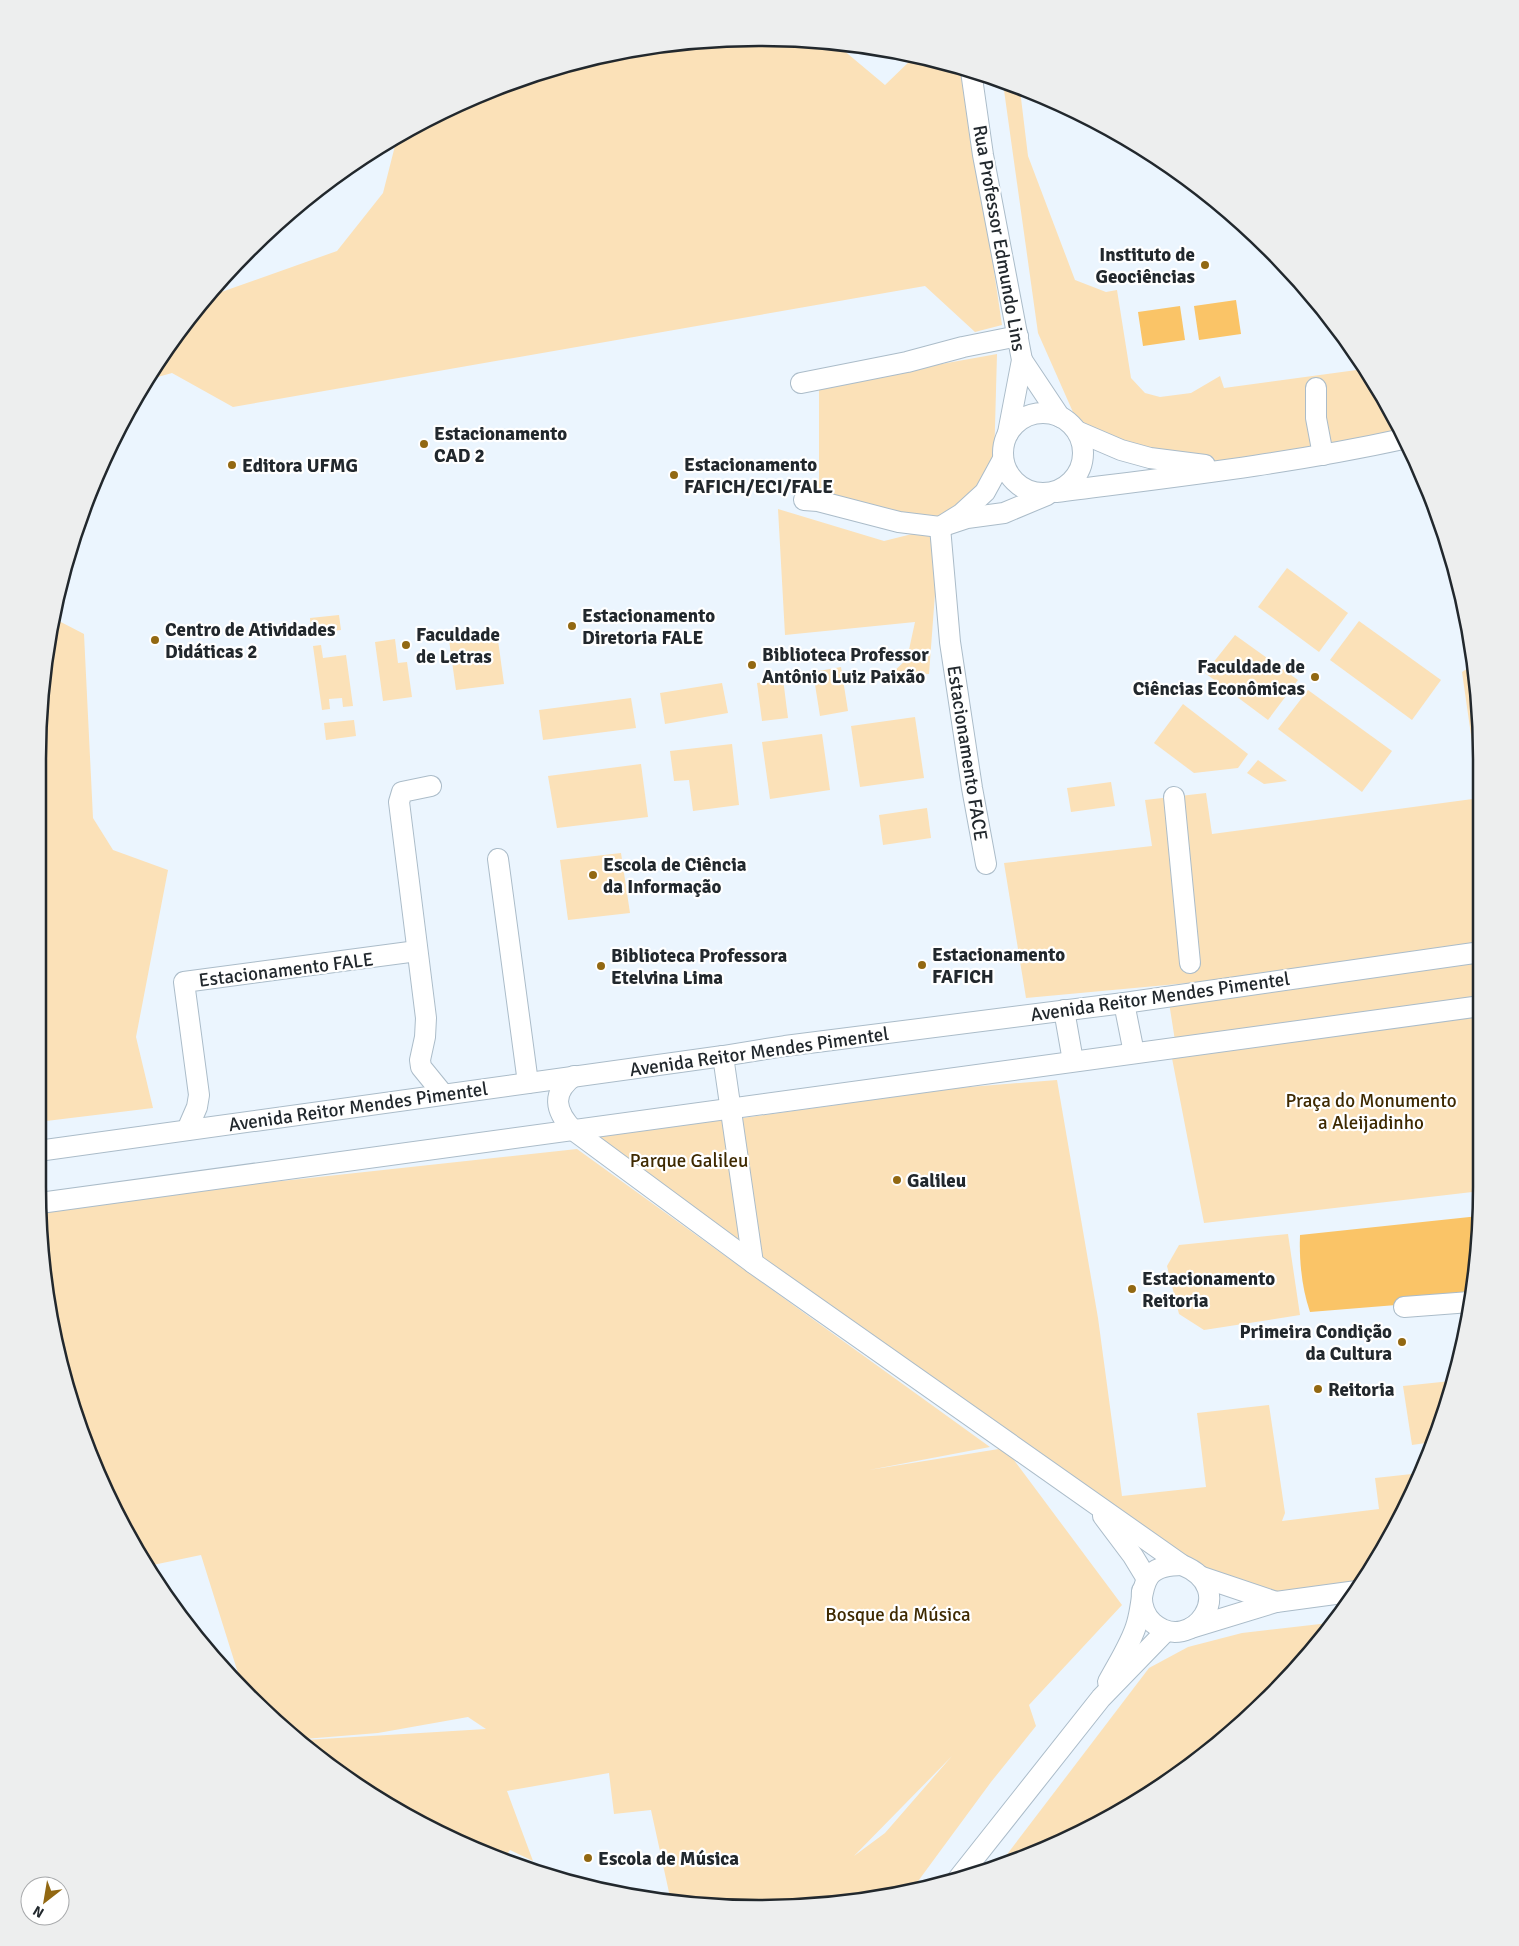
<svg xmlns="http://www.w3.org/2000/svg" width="1519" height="1946" viewBox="0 0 1519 1946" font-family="Signika,sans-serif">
	<rect width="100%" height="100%" fill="#ebf5fe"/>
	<g fill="#fbe1b8" fill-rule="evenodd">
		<polygon points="806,39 836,44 885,85 914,57 946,62 964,69 1002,325 975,332 925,286 233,407 172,373 147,380 187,320 210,296 337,251 383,193 398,134 527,76 665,44"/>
		<polygon points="1003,83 1020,90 1028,156 1075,280 1106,292 1117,290 1131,378 1145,393 1160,397 1191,393 1220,376 1224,388 1364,369 1385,398 1399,430 1243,466 1124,446 1080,428 1038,333"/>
		<polygon points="997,354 994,463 978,485 955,507 933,519 819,499 819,386"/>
		<polygon points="778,509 884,541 940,527 929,674 890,675 907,659 915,622 785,635"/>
		<polygon points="1287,568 1348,613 1319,652 1258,607"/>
		<polygon points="339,615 341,630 312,634 310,618"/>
		<polygon points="57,620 84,634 93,818 113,850 168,870 136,1037 153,1108 38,1122 39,713"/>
		<polygon points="1359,621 1441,680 1412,720 1330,660"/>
		<polygon points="497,633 504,684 456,690 449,640"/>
		<polygon points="1235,635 1298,680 1268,720 1205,673"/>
		<polygon points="395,639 398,663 407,662 412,697 383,701 375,642"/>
		<polygon points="321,645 323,658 346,655 353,706 343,707 342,698 329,699 330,709 322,710 313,646"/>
		<polygon points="1471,666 1480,712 1481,1191 1204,1223 1170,1048 1176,1047 1168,996 1210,981 1026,998 1004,863 1152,846 1145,800 1206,793 1212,834 1480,798 1462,672"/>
		<polygon points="841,667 848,711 820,716 813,672"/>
		<polygon points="783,679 788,718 762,721 757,683"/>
		<polygon points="722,683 728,713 665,724 660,693"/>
		<polygon points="1308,690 1392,751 1362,792 1278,729"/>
		<polygon points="631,698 636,728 543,740 539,710"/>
		<polygon points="1183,704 1248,754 1238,768 1194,773 1154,743"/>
		<polygon points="915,717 924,778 860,787 851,726"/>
		<polygon points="354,720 356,736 326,740 324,723"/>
		<polygon points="822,734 830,790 770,799 762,742"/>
		<polygon points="732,744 739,805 693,811 689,780 674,781 670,751"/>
		<polygon points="1258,760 1287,781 1264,784 1247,773"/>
		<polygon points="641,764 648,817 557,828 548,776"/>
		<polygon points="1111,782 1115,806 1071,812 1067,788"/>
		<polygon points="927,808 931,838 883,845 879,815"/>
		<polygon points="621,853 630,913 568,920 560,860"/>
		<polygon points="1057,1080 1098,1318 1122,1496 1206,1487 1197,1413 1269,1405 1285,1513 1282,1521 1379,1509 1375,1478 1421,1473 1363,1582 1275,1598 1204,1570 763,1265 735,1119 957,1088"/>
		<polygon points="731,1108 753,1263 573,1130"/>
		<path d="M577,1149L990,1447L869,1470L1005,1448L1122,1605L1029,1705L1036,1726L991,1782L913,1888L760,1908L670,1897L651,1810L614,1814L609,1773L507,1791L533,1861L510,1850L506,1856L399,1812L305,1740L486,1729L468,1717L378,1733L304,1739L249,1697L243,1689L201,1555L148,1566L134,1548L62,1374L40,1207ZM952,1756L885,1833L854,1856Z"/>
		<polygon points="1288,1234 1300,1315 1204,1330 1179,1314 1167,1266 1179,1245"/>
		<polygon points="1451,1381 1433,1442 1412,1445 1403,1386"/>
		<polygon points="1329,1623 1236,1729 1121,1812 1002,1861 1149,1668 1188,1647 1242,1633"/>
	</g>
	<g fill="#fac467">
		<polygon points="1236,300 1241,334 1199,340 1194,306"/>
		<polygon points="1180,306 1185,340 1143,346 1138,312"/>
		<path d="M1479,1216L1470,1299L1310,1312C1302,1289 1299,1261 1300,1235Z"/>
	</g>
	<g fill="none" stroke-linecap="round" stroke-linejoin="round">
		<defs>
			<g id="minor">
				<polyline points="971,71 983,155 1022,360 1008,433"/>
				<polyline points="1022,360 1060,417"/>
				<polyline points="801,383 907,362 963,347 1018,336"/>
				<polyline points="1316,388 1316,418 1323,455"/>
				<circle cx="1043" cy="453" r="40"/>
				<polyline points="1079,432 1121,450 1150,458 1205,465"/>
				<path d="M1056,492C1172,477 1289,464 1403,439"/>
				<polyline points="804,500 818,501 899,522 940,527 967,518 1004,513 1047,495"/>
				<polyline points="431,786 402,792 399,802 426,1018 425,1037 420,1060 421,1067 443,1094"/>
				<polyline points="1174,797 1190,963"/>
				<polyline points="498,859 528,1083"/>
				<polyline points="986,864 972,788 950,642 940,527 961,514 985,492 1003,459"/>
				<polyline points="1124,1003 1134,1053"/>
				<polyline points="1064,1010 1073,1061"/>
				<polyline points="723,1056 753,1263"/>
				<path d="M574,1076C551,1093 555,1111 573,1130L753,1263L1182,1565C1241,1589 1191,1656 1153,1623C1143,1614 1141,1603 1142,1591"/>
				<polyline points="187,1130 197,1107 199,1095 184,982 417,951"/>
				<polyline points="38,1151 723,1056 785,1046 1124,1003 1481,952"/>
				<polyline points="40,1203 1481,1006"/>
				<polyline points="1404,1307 1470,1302"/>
				<polyline points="1103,1516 1133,1556 1147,1579"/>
				<polyline points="1202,1577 1276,1602"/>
				<polyline points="1191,1628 1276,1602 1357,1591"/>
				<path d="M1108,1682C1117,1665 1132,1642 1137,1623C1146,1592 1136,1565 1182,1565"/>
				<polyline points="957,1880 1101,1698 1166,1631"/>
			</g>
		</defs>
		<use href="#minor" stroke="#abbcc9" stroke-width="22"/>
		<use href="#minor" stroke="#fff" stroke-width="20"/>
	</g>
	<g fill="#926812" stroke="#fff" stroke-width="2">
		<circle cx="1205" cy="265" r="5"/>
		<circle cx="424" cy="444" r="5"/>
		<circle cx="232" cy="465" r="5"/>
		<circle cx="674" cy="475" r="5"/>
		<circle cx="572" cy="626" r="5"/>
		<circle cx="155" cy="640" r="5"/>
		<circle cx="406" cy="645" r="5"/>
		<circle cx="752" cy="665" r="5"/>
		<circle cx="1315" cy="677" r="5"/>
		<circle cx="593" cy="875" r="5"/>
		<circle cx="922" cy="965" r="5"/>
		<circle cx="601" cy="966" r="5"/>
		<circle cx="897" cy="1180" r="5"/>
		<circle cx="1132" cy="1289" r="5"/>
		<circle cx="1402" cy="1342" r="5"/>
		<circle cx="1318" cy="1389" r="5"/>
		<circle cx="588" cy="1858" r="5"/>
	</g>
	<g text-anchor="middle" stroke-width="4.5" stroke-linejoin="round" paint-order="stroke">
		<g font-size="19" fill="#22282d" stroke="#fff">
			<text transform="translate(1000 238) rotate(80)" y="7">Rua Professor Edmundo Lins</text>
			<text transform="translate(968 753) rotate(81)" y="7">Estacionamento FACE</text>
			<text transform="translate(286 969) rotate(-7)" y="7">Estacionamento FALE</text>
			<text transform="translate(1160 996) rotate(-8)" y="7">Avenida Reitor Mendes Pimentel</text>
			<text transform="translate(759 1051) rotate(-8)" y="7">Avenida Reitor Mendes Pimentel</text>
			<text transform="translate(358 1106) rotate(-8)" y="7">Avenida Reitor Mendes Pimentel</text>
		</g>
		<g font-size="19" font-weight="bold" fill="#22282d" stroke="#fff" text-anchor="start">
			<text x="1195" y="261" text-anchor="end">Instituto de<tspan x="1195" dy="22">Geociências</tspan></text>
			<text x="434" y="440">Estacionamento<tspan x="434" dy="22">CAD 2</tspan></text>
			<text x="684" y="471">Estacionamento<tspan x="684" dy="22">FAFICH/ECI/FALE</tspan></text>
			<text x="242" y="472">Editora UFMG</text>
			<text x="582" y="622">Estacionamento<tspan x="582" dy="22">Diretoria FALE</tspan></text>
			<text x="165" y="636">Centro de Atividades<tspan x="165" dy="22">Didáticas 2</tspan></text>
			<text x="416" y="641">Faculdade<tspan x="416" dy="22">de Letras</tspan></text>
			<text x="762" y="661">Biblioteca Professor<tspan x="762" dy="22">Antônio Luiz Paixão</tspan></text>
			<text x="1305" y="673" text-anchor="end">Faculdade de<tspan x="1305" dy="22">Ciências Econômicas</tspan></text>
			<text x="603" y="871">Escola de Ciência<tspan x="603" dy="22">da Informação</tspan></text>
			<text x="932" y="961">Estacionamento<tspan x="932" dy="22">FAFICH</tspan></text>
			<text x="611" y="962">Biblioteca Professora<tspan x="611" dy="22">Etelvina Lima</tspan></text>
			<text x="907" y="1187">Galileu</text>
			<text x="1142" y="1285">Estacionamento<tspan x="1142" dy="22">Reitoria</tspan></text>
			<text x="1392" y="1338" text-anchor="end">Primeira Condição<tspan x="1392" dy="22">da Cultura</tspan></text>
			<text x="1328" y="1396">Reitoria</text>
			<text x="598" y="1865">Escola de Música</text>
		</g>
		<g font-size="19" fill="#3e2900" stroke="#fff">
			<text x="1371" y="1107">Praça do Monumento<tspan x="1371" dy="22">a Aleijadinho</tspan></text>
			<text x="689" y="1167">Parque Galileu</text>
			<text x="898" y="1621">Bosque da Música</text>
		</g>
	</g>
	<path d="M0 0H1519V1946H0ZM759 46H760A713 713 0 0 1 1473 759V1187A713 713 0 0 1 760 1900H759A713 713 0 0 1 46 1187V759A713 713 0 0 1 759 46Z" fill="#edeeee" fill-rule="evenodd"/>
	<path fill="none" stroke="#22282d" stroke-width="2.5" d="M759 46H760A713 713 0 0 1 1473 759V1187A713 713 0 0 1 760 1900H759A713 713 0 0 1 46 1187V759A713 713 0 0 1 759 46Z"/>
	<g transform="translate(45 1901) rotate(211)"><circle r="24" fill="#ffffff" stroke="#a7a9ab"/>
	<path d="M0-4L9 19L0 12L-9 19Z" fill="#926812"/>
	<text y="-8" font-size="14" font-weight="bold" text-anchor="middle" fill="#22282d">N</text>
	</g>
</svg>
